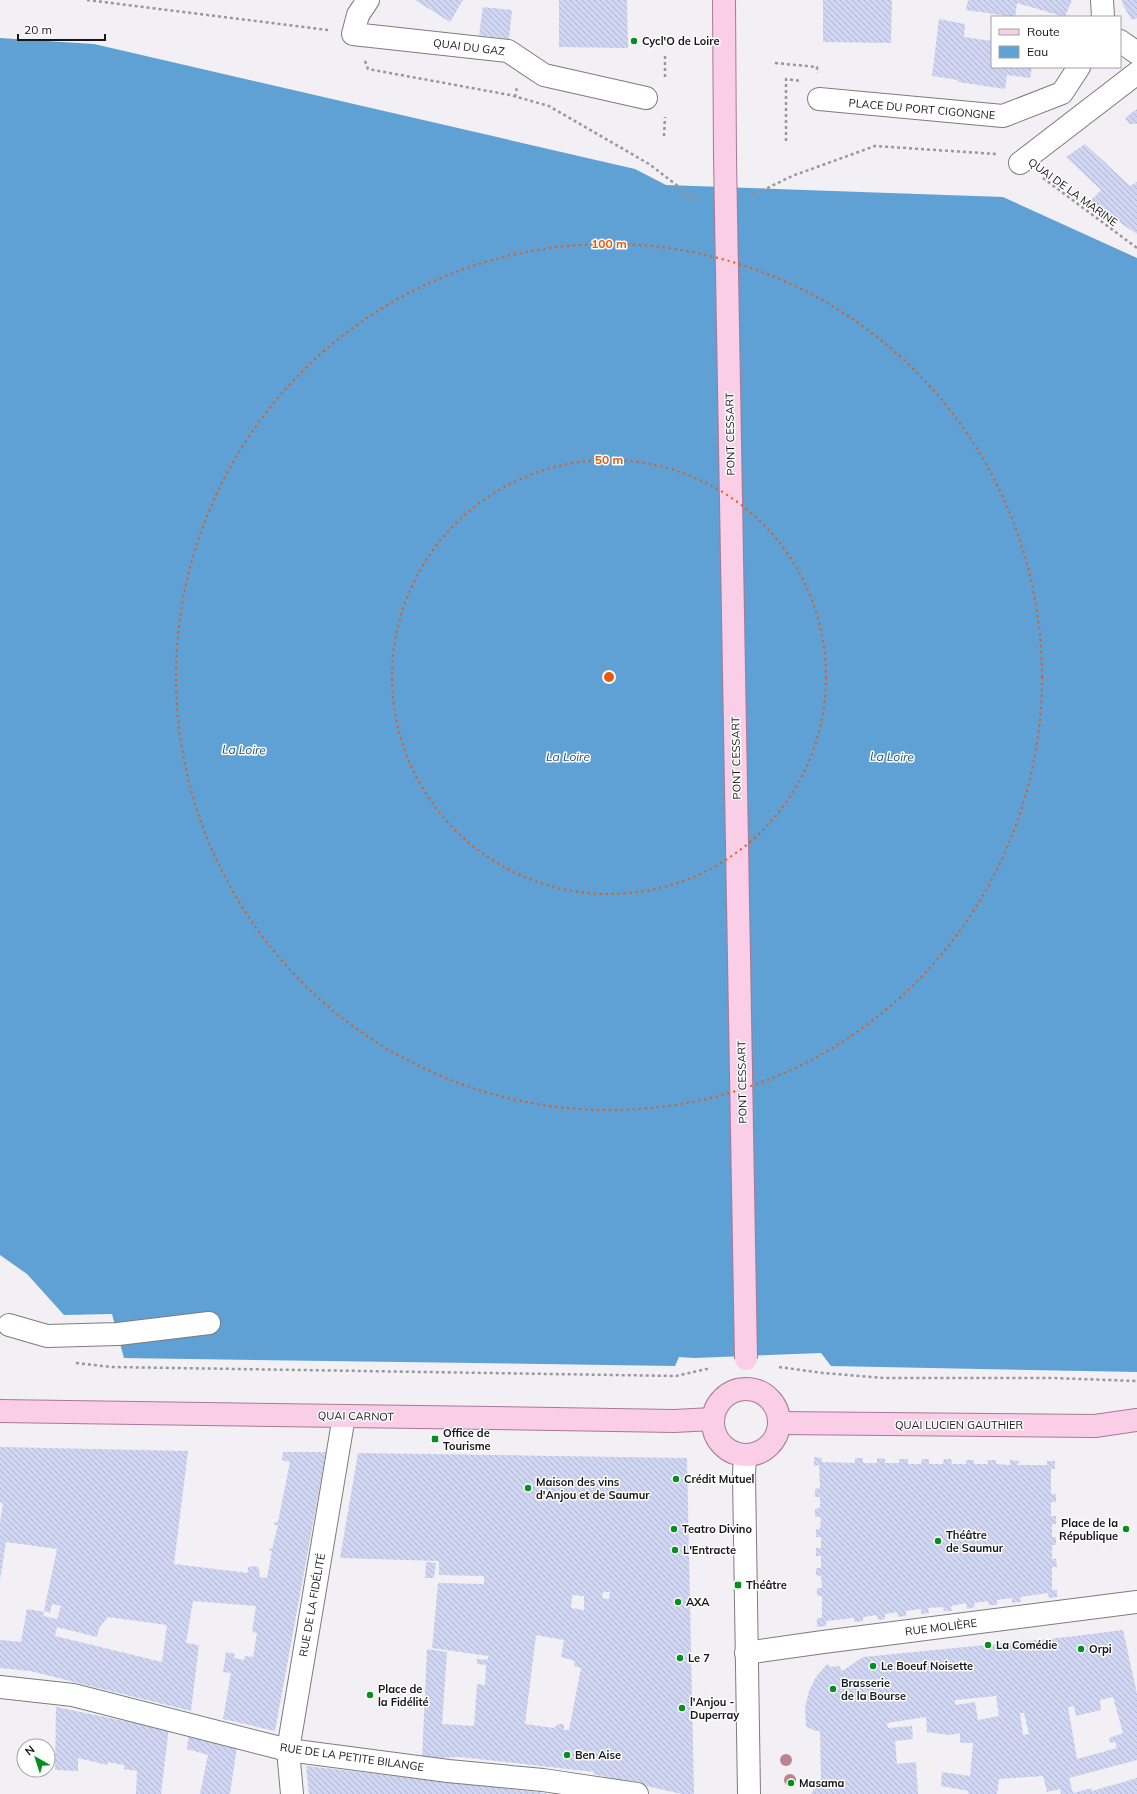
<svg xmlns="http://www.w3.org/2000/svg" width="1137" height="1794" viewBox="0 0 1137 1794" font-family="Mulish,sans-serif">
	<defs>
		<pattern id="building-back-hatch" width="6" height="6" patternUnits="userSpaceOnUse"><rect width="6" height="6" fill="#cfd5f2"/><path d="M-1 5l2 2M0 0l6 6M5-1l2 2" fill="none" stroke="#b1b6cf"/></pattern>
	</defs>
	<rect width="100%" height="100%" fill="#f2f0f5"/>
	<polygon fill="#5fa0d5" points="0,38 94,44 635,169 666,185 1003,197 1137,258 1137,1372 831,1366 821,1353 694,1358 679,1357 675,1366 124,1358 112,1314 64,1315 27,1274 0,1255"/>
	<g fill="url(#building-back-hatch)" fill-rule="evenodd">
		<polygon points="415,0 463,0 450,22"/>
		<polygon points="559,0 627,0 628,48 559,47"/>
		<polygon points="823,0 892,0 891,43 823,42"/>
		<polygon points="968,0 1072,0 1065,17 1017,3 1015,17 966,10"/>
		<polygon points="1122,0 1137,0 1137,18 1132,20 1123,5"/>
		<polygon points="483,7 512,10 509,39 479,35"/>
		<polygon points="939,19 965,24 964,37 992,41 992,67 1032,67 1030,78 1007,75 1005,89 958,82 958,80 932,76"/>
		<polygon points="1137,109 1137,124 1129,124 1125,118"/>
		<polygon points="1085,144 1130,186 1137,182 1137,234 1089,202 1101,190 1066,157"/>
		<path d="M0,1447L188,1451L174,1564L248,1573V1567L256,1566L259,1568L260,1577L267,1578L272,1551H270L269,1548L272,1549L278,1525H274L275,1522H278L290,1462L282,1460L283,1452H326L275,1731L223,1719L231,1673L223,1672L226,1652L235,1654L234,1658L244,1660L245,1656L253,1657L257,1633L252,1632L256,1606L193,1601L186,1643L199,1645L191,1711L30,1671L0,1668V1640L21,1642L27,1609L44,1612L43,1616L57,1619L61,1606L52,1604L50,1613L44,1611L57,1549L6,1542L0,1580V1523L3,1503L0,1502ZM108,1617L167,1625L162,1662L55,1636L57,1627L97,1637L99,1628Z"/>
		<path d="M358,1453L687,1458L694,1794H682L593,1774L594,1772L460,1757L422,1759L427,1649L447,1652L442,1724L474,1726L477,1684L485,1685L486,1665L477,1664V1659L488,1660V1656L432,1648L438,1583L484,1584V1576L439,1575V1561L340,1558ZM603,1592H610L609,1599L602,1598ZM572,1595L584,1596V1610L571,1608ZM536,1635L564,1640L561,1657L575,1661L574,1666L581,1668L569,1730H564V1725L562,1724H558L554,1728L525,1724Z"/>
		<polygon points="814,1457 822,1458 822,1462 855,1463 855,1458 863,1458 863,1463 877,1463 877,1458 885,1459 885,1463 899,1463 899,1459 908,1459 908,1464 921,1464 922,1459 929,1459 929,1464 943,1464 944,1459 951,1459 952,1464 966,1464 966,1460 974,1460 974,1464 988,1464 987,1460 996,1460 996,1464 1010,1465 1010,1460 1019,1461 1018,1465 1047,1465 1047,1461 1055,1461 1055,1469 1051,1469 1051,1494 1056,1494 1056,1502 1051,1502 1051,1516 1056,1516 1056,1524 1052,1524 1052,1537 1056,1537 1056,1545 1052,1545 1052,1559 1056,1559 1057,1567 1052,1567 1052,1590 1057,1590 1057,1597 1049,1598 1048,1593 1020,1597 1021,1602 1012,1603 1012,1598 997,1600 997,1605 989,1605 988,1601 974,1603 975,1607 967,1609 966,1603 951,1606 952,1611 944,1611 943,1607 928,1608 929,1613 921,1614 921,1609 906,1611 906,1616 898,1617 897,1612 885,1614 885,1619 878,1620 877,1615 863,1617 863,1621 854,1622 854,1618 826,1621 826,1626 817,1627 817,1618 822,1618 822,1596 817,1596 817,1588 822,1588 821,1576 816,1575 816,1568 821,1568 821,1556 816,1556 816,1548 821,1548 821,1537 816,1537 816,1529 820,1529 821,1517 815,1517 815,1509 820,1508 820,1497 815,1497 815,1489 820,1488 819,1465 814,1466"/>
		<polygon points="426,1562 436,1563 434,1578 425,1578"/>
		<path d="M1123,1630L1137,1694V1760L1069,1778L1073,1793L1092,1788V1791L1137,1778V1794H1061L1060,1789L1047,1792L1043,1776L999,1779L997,1794H968L969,1791L941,1786L942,1772L970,1776L973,1743H962L960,1741V1733L950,1735L927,1732L926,1717L887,1723L888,1728L912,1726L913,1739L895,1741L897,1764L916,1762L918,1794H811L821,1778L820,1731H815L806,1726L805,1708L809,1691L816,1677L827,1664L831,1667L839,1666L842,1671L863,1657L1067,1637ZM996,1696L999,1716L978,1720L975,1702L955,1705V1700ZM1113,1697L1123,1733L1109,1738L1110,1743L1115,1742L1117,1748L1077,1759L1068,1707L1074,1706L1076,1716L1101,1710L1100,1700ZM1020,1713H1024L1029,1734L1023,1735Z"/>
		<polygon points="56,1707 139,1724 141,1721 169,1727 161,1794 136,1794 137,1771 124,1769 124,1765 108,1762 107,1765 78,1758 78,1771 55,1770"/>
		<polygon points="189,1731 237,1747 230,1794 200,1794 208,1755 187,1749"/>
		<polygon points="306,1766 547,1793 547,1794 309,1794"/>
	</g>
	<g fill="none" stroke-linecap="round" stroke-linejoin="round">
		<defs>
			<g id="minor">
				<polyline points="368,0 358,15 353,34 508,51 544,75 646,98"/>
				<polyline points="1102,0 1103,17"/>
				<polyline points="1120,41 1137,53"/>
				<polyline points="819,99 1003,116 1062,93 1079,67"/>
				<polyline points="1020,163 1137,73"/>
				<polyline points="9,1325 47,1336 118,1334 209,1323"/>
				<polyline points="745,1456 744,1474 749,1794"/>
				<polyline points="746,1653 823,1642 1137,1602"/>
				<polyline points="0,1687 73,1695 288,1750 448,1771 543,1780 637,1794"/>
				<polyline points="292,1794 288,1750 344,1416"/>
			</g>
			<g id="major">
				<polyline points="724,0 725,157"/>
				<circle cx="746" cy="1422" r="33"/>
				<polyline points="0,1411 554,1419 674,1421 713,1419"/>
				<polyline points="780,1423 1095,1426 1137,1420"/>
			</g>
		</defs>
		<use href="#minor" stroke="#7e7b7f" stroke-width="24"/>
		<use href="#major" stroke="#a97894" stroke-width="24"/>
		<g stroke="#98979a" stroke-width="2.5" stroke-dasharray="3 3" stroke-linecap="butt">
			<polyline points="87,0 328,30"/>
			<polyline points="665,56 665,80"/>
			<polyline points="365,61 368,69 510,95 549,106 649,164 695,199 699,199"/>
			<polyline points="775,63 817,67 817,73"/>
			<polyline points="515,97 517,87"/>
			<polyline points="664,136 665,117"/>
			<polyline points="786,141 786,79 801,81"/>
			<polyline points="1043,178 1137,248"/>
			<polyline points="751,196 792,176 875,146 996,154"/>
			<polyline points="76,1363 112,1367 676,1376 711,1368"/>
			<polyline points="779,1367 823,1373 884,1378 1051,1378 1137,1381"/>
		</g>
		<use href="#minor" stroke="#fff" stroke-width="22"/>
		<use href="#major" stroke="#facee7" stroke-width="22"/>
		<defs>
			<polyline id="major-bridge" points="725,157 746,1359"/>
		</defs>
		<use href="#major-bridge" stroke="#a97894" stroke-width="24" stroke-linecap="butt"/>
		<use href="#major-bridge" stroke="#facee7" stroke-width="22"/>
	</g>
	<g fill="#bc848d">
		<circle cx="786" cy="1760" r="6"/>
		<circle cx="790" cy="1780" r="6"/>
	</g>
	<g fill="none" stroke="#e8590c" stroke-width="2" stroke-dasharray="2 4">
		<circle cx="609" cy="677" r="217"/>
		<circle cx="609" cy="677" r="433"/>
	</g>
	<g fill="#048f1f" stroke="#fff" stroke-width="1.5">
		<circle cx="634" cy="41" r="4"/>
		<rect x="431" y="1435" width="8" height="8" rx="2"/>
		<circle cx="676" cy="1479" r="4"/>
		<circle cx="528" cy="1488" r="4"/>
		<circle cx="674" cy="1529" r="4"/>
		<circle cx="1126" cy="1529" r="4"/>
		<circle cx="938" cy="1541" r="4"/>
		<circle cx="675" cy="1550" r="4"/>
		<rect x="734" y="1581" width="8" height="8" rx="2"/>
		<circle cx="678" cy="1602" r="4"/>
		<circle cx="988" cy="1645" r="4"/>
		<circle cx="1081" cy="1649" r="4"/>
		<circle cx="680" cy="1658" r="4"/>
		<circle cx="873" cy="1666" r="4"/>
		<circle cx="833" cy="1689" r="4"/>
		<circle cx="370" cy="1695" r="4"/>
		<circle cx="682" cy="1708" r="4"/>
		<circle cx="567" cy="1755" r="4"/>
		<circle cx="791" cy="1783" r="4"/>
	</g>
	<g text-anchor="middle" stroke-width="3" stroke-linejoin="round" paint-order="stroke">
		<g font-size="11" font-weight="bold" fill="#171618" stroke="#fff" text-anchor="start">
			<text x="642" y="45">Cycl'O de Loire</text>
			<text x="443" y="1437">Office de<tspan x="443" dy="13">Tourisme</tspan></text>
			<text x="684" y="1483">Crédit Mutuel</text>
			<text x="536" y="1486">Maison des vins<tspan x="536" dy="13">d'Anjou et de Saumur</tspan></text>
			<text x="1118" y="1527" text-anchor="end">Place de la<tspan x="1118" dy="13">République</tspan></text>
			<text x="682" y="1533">Teatro Divino</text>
			<text x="946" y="1539">Théâtre<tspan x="946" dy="13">de Saumur</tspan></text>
			<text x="683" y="1554">L'Entracte</text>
			<text x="746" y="1589">Théâtre</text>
			<text x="686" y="1606">AXA</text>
			<text x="996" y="1649">La Comédie</text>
			<text x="1089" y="1653">Orpi</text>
			<text x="688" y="1662">Le 7</text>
			<text x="881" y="1670">Le Boeuf Noisette</text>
			<text x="841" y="1687">Brasserie<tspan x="841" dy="13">de la Bourse</tspan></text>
			<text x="378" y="1693">Place de<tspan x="378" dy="13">la Fidélité</tspan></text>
			<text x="690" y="1706">l'Anjou -<tspan x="690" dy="13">Duperray</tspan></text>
			<text x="575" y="1759">Ben Aise</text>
			<text x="799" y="1787">Masama</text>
		</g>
		<g font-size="11" fill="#171618" stroke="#fff">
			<text transform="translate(469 47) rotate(7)" y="4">QUAI DU GAZ</text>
			<text transform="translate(922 109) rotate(5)" y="4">PLACE DU PORT CIGONGNE</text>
			<text transform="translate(1073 192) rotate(36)" y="4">QUAI DE LA MARINE</text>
			<text transform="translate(730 434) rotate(-91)" y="4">PONT CESSART</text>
			<text transform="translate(736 758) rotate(-91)" y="4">PONT CESSART</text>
			<text transform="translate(742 1082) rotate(-91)" y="4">PONT CESSART</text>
			<text transform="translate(356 1416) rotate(1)" y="4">QUAI CARNOT</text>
			<text x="959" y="1429">QUAI LUCIEN GAUTHIER</text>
			<text transform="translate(312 1605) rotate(-80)" y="4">RUE DE LA FIDÉLITÉ</text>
			<text transform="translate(941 1627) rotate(-7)" y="4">RUE MOLIÈRE</text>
			<text transform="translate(352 1757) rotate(8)" y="4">RUE DE LA PETITE BILANGE</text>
		</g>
		<g font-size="12" font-style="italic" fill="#215175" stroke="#fff">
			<text transform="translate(244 750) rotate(1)" y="4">La Loire</text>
			<text x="568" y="761">La Loire</text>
			<text transform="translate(892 757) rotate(1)" y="4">La Loire</text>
		</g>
	</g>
	<circle cx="609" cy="677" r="6" fill="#e8590c" stroke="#fff" stroke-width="2"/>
	<g font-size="12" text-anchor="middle" font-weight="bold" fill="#e8590c" stroke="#fff" stroke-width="3" stroke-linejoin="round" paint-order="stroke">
		<text x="609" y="248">100 m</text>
		<text x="609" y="464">50 m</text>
	</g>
	<rect x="991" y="16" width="130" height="52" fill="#ffffff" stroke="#a2a2a3"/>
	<rect x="999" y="29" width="20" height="6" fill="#facee7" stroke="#a2a2a3"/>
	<text x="1027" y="36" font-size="12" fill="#171618">Route</text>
	<rect x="999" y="46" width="20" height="12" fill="#5fa0d5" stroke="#a2a2a3"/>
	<text x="1027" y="56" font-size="12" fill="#171618">Eau</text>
	<g transform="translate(36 1758) rotate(321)"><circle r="19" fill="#ffffff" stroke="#a2a2a3"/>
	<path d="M0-3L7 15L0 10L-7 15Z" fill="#048f1f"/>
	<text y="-6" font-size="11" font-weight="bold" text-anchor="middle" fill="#171618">N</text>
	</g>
	<path d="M18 34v6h87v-6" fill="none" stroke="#171618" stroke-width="2"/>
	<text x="24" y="34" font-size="12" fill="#171618" stroke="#ffffff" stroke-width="3" paint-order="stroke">20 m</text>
</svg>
